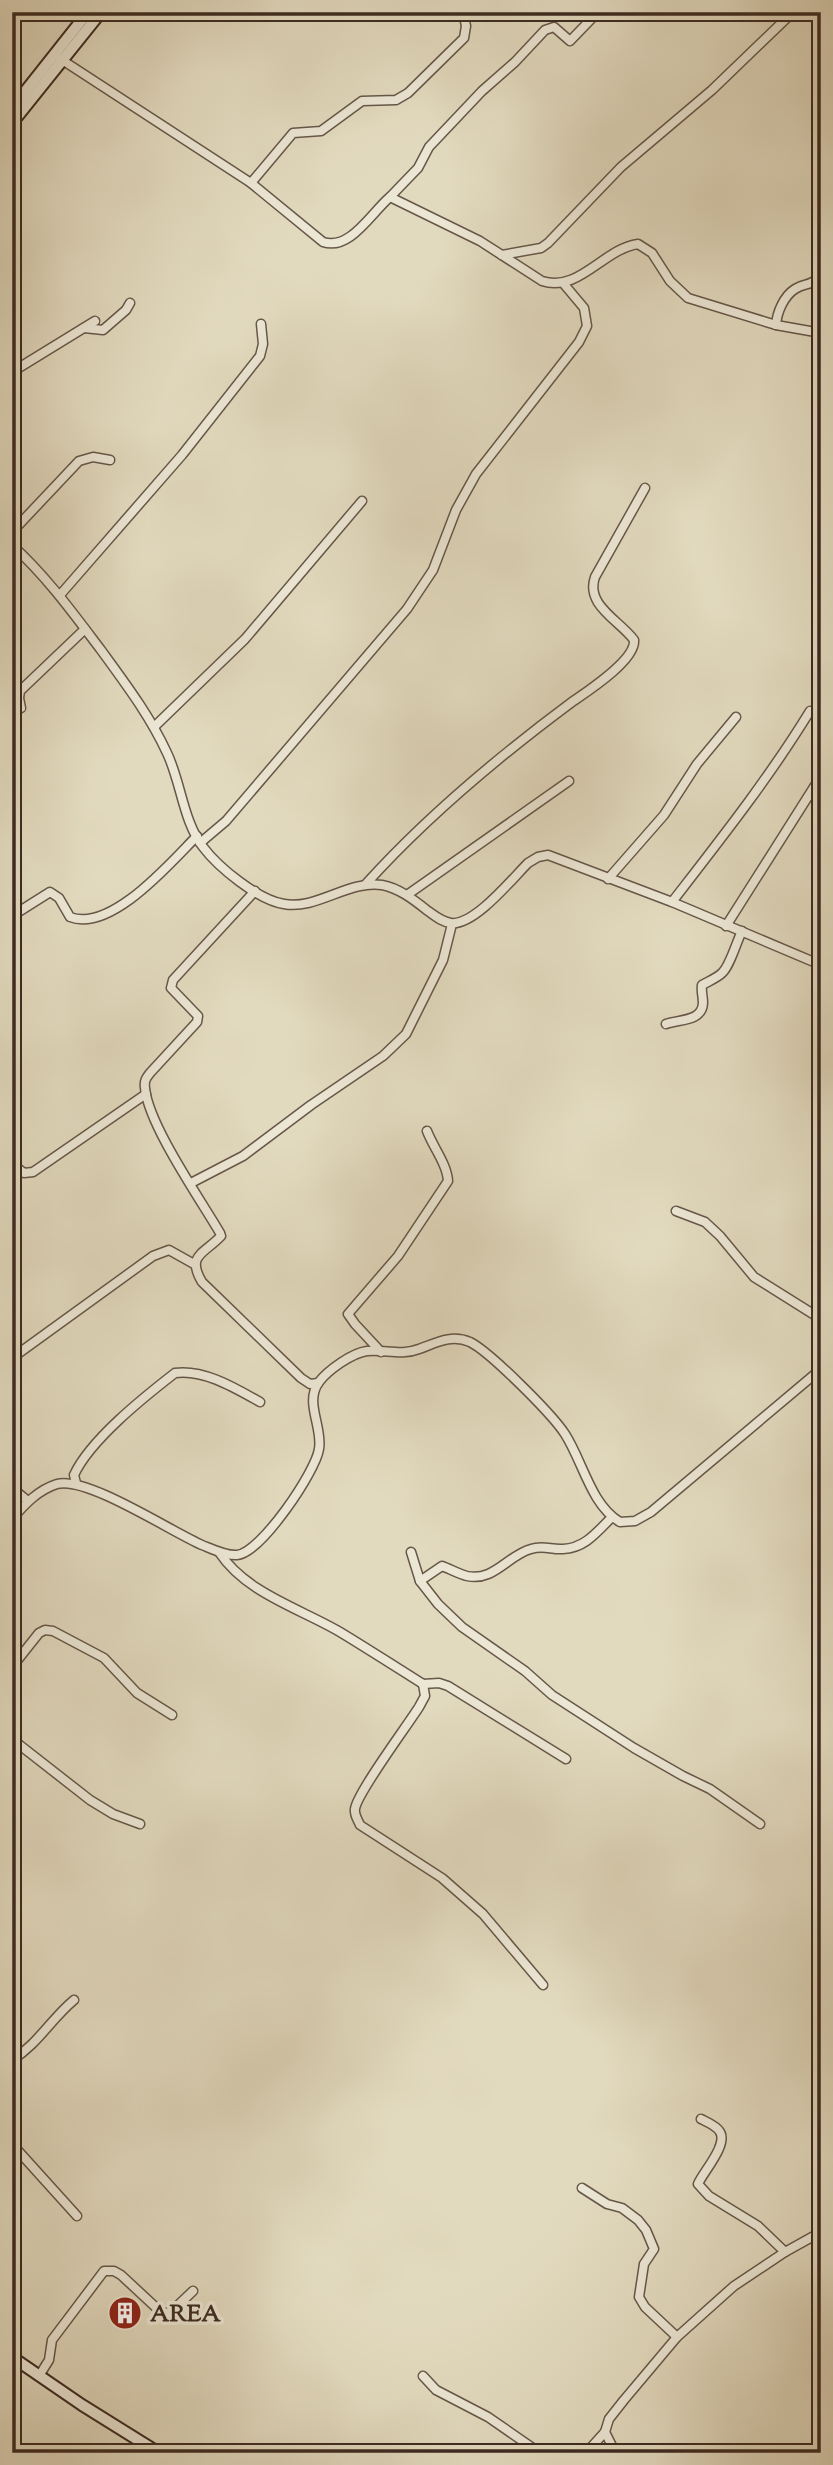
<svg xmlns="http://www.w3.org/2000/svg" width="833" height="2465" viewBox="0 0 833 2465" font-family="'Sorts Mill Goudy',serif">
	<rect width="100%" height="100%" fill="#e2dabf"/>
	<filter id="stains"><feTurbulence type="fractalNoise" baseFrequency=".00286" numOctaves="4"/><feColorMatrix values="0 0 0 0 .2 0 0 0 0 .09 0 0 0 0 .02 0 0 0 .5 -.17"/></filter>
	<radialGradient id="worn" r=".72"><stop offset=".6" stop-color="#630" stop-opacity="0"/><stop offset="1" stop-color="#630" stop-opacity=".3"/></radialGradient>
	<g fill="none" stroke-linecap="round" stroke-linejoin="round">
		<defs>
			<g id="street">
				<path d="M59,58L251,183L323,242C350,251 371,213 390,197L480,241L542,281C579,293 603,249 638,244L652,253L670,281L688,298L776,325L821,333"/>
				<polyline points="251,183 293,133 321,131 362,101 396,100 408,93 464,38 466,26 463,12"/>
				<polyline points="390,197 418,168 429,147 482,91 515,62 545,30 554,27 570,41 598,12"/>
				<polyline points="502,255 541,248 548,243 621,167 712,90 793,12"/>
				<path d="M776,325C777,312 784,296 795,289C807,281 808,289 821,274"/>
				<polyline points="84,328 103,330 126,310 130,303"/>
				<polyline points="12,372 95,321"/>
				<polyline points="12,532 79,461 93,457 110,460"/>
				<path d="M12,545C47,577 73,613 101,650C125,683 150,716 167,753C181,782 183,821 203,847C218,867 258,900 284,904C317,910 348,880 382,885C399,888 414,900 428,911C435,916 442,922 451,923C474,926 512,879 528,863L538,857L548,855L672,902L821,965"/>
				<polyline points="60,595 182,455 260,356 263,344 261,324"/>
				<polyline points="21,708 19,698 20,691 85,629"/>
				<polyline points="154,727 245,639 362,501"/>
				<polyline points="200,843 226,821 407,609 433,570 456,510 476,474 579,342 587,326 584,308 563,283"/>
				<polyline points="608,879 664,815 697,764 736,717"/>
				<path d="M365,885C427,816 498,757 572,702C588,691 636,660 634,640C619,620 585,605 595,577L645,488"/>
				<path d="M255,891L173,980L171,988L198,1016L197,1022L150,1073C146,1078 144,1081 145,1088C148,1124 200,1199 220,1233L221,1236C204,1254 186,1255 202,1282L301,1378L310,1384L318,1383"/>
				<polyline points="407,895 569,781"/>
				<path d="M672,902C720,840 769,778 810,711"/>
				<path d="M12,916L50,892L59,898L70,917C111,933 171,862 197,836"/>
				<polyline points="726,926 821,776"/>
				<path d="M666,1024C679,1019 702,1022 703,1003C703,996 701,992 702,985C709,981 717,978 722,973C730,966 736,943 742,931"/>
				<polyline points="12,1164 24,1173 33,1172 146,1094"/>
				<polyline points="191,1183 243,1156 311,1105 383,1056 406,1034 443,960 452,924"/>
				<polyline points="676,1211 705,1222 720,1236 754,1277 821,1319"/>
				<path d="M381,1352L355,1324L348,1314L398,1256L448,1181C447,1164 433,1147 427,1131"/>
				<polyline points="19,1353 153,1256 169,1250 194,1264"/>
				<path d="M76,1483L74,1475C90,1440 144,1397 175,1373C204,1369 235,1388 260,1402"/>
				<polyline points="12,1488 28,1501"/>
				<path d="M12,1519C25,1504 38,1490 57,1484C87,1476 170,1531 202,1545C212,1549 226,1556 237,1555C261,1553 316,1471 319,1449C323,1427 304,1402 319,1382C328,1370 352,1353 367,1351C385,1349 401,1356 419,1349C436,1343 451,1334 470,1342C490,1352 552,1414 565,1434C583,1462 591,1505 620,1522L635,1521L651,1512L821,1369"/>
				<path d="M219,1552C246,1593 299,1608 340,1632C368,1649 396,1667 423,1684L439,1683L448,1686L566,1759"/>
				<polyline points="411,1552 420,1581 438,1604 462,1627 525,1671 552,1695 634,1748 683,1776 710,1789 760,1824"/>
				<path d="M420,1581L442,1566C450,1569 459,1574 467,1576C494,1582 508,1555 531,1549C543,1545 552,1550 563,1549C585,1548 597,1532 612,1517"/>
				<polyline points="12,1667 39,1633 45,1630 53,1631 104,1658 137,1693 172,1715"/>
				<path d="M423,1684L425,1696L419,1707C407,1726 357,1793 355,1809C354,1815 358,1820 360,1825L442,1878L483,1914L543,1985"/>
				<polyline points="12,1739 90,1800 113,1814 140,1824"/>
				<path d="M12,2060C38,2044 51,2019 74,2000"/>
				<path d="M701,2119C707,2122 717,2126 720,2132C728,2145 703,2172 698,2184L709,2196L758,2226L785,2252"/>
				<polyline points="12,2144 77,2216"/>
				<polyline points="582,2188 607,2204 622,2208 638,2220 646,2230 654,2249 644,2264 639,2297 645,2307 677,2337"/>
				<polyline points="39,2376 49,2360 52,2340 104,2271 114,2271 121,2275 163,2314 172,2311 193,2291"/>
				<polyline points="423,2376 436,2390 488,2417 540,2453"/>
				<polyline points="605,2432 613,2448 621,2453"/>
				<polyline points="586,2453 605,2432 609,2419 624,2400 677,2337 734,2286 785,2252 821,2232"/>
			</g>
			<g id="secondary">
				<polyline points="12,108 88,12"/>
				<polyline points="12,123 101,12"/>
				<polyline points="12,2357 82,2405 159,2453"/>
			</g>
		</defs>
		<use href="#street" stroke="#665749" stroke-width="11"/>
		<use href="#secondary" stroke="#3d2b22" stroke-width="14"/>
		<use href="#street" stroke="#ece7d5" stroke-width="8"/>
		<use href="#secondary" stroke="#ece7d5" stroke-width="10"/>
	</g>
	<defs>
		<symbol id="building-disc" viewBox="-11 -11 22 22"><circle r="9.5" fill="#8f2418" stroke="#ece7d5"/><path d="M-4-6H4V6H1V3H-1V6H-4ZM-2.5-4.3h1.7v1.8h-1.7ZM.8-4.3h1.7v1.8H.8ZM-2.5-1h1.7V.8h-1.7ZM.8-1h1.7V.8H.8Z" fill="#fff"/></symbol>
	</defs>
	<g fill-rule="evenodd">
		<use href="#building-disc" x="106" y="2294" width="38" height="38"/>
	</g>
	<g text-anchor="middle" stroke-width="7" stroke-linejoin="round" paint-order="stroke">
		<g font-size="24" font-weight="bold" fill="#3d2b22" stroke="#ece7d5" text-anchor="start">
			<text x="150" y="2321">AREA</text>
		</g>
	</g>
	<rect width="833" height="2465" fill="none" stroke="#e2dabf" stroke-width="42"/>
	<rect x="14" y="14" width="805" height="2437" fill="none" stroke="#3d2b22" stroke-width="3.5"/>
	<rect x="21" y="21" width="791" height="2423" fill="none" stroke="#3d2b22" stroke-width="2"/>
	<rect width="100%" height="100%" filter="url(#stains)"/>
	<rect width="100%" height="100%" fill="url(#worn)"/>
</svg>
